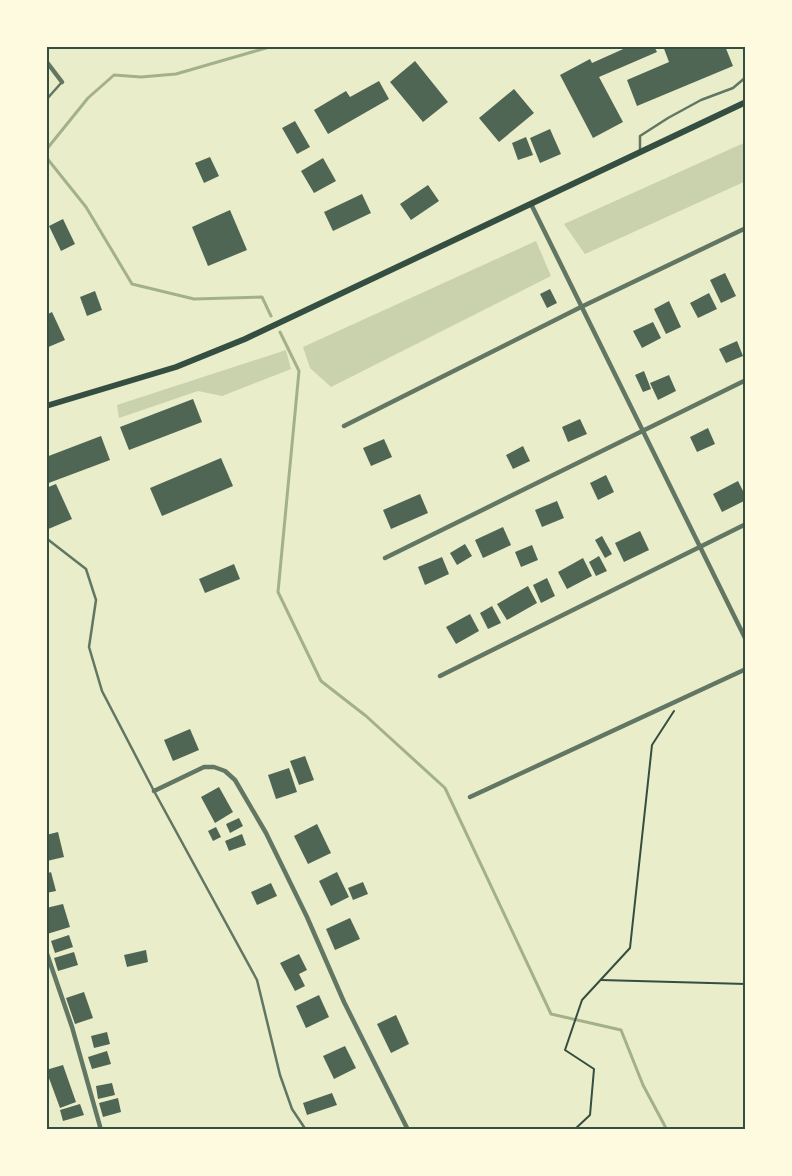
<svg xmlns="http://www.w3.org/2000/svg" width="792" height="1176" viewBox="0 0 792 1176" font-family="Arial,sans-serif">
	<rect width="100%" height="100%" fill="#e9edc9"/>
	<g fill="#cad2ad">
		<polygon points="746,142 746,181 585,254 564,224"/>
		<polygon points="536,241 551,276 331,387 310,368 303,347"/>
		<polygon points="286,350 291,369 222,396 198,391 119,418 117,405"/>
	</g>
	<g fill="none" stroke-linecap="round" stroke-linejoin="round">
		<g stroke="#a3b18a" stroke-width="3">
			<polyline points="46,150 88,98 114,75 141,77 176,74 273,46"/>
			<polyline points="46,157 86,207 132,284 194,299 262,297 271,316"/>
			<polyline points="280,332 299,371 278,592 321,681 366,716 445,788 551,1014 621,1030 643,1085 667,1130"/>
		</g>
	</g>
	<g fill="#4f6655">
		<polygon points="630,46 654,46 657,52 599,77 623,122 593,138 560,75 590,59 592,63"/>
		<polygon points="663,46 725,46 733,66 637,106 627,80 669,62"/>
		<polygon points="415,61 448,102 423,122 390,82"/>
		<polygon points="379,81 389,99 328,134 314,110 346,91 350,97"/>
		<polygon points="514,89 534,113 499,142 479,118"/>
		<polygon points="295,121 310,147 297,154 282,128"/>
		<polygon points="550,129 561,154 540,163 530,138"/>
		<polygon points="526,137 533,155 518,160 512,143"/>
		<polygon points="210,157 219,176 204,183 195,163"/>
		<polygon points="323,158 336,181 314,193 301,171"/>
		<polygon points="428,185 439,201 411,220 400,204"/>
		<polygon points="362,194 371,213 333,231 324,212"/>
		<polygon points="230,210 247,250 208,266 192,227"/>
		<polygon points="63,219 75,244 61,251 49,226"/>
		<polygon points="725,273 736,296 721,303 710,280"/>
		<polygon points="550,289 557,303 547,308 540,294"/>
		<polygon points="95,291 102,310 87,316 80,297"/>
		<polygon points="709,293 717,309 698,318 690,303"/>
		<polygon points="669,301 681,327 666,334 654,309"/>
		<polygon points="52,312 65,340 46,348 46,315"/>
		<polygon points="653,322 661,338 642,348 633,331"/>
		<polygon points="737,341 743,356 726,363 719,349"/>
		<polygon points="644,371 651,389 643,392 635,375"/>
		<polygon points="669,375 676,391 658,400 650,383"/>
		<polygon points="193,399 202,422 129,450 120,427"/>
		<polygon points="580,419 587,434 568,442 562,427"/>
		<polygon points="708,428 715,444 697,452 690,437"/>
		<polygon points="101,436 110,460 46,484 46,457"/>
		<polygon points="384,439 392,457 371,466 363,448"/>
		<polygon points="523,446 530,461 513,469 506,455"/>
		<polygon points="221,458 233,486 162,516 150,488"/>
		<polygon points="606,475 614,492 598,500 590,483"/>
		<polygon points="738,481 746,497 746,500 722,512 713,494"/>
		<polygon points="56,484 72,519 46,530 46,488"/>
		<polygon points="420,494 428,513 391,529 383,510"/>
		<polygon points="557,501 564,518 542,527 535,510"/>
		<polygon points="503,527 511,545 483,558 475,540"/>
		<polygon points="640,531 649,550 624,562 615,543"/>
		<polygon points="602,536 612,554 605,558 595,540"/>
		<polygon points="465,544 472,556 457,565 450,553"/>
		<polygon points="532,545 538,560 521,567 515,552"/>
		<polygon points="599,556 607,571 596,576 589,562"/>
		<polygon points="442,557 449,574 425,585 418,567"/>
		<polygon points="583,558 592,576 567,589 558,572"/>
		<polygon points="234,564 240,579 205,593 199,579"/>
		<polygon points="547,578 555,596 541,603 533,585"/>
		<polygon points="528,586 537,603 507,620 497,604"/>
		<polygon points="492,606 501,623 488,629 480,613"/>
		<polygon points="470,614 479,631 456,644 446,627"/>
		<polygon points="190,729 199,750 173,761 164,740"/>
		<polygon points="305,756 314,780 299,785 290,761"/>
		<polygon points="289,768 297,792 276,799 268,775"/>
		<polygon points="219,787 233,812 215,823 201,797"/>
		<polygon points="239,818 243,826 230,833 226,824"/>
		<polygon points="317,824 331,853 308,864 294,836"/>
		<polygon points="216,827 221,837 213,841 208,831"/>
		<polygon points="58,832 64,857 47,861 46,835"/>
		<polygon points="242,834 246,845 229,851 225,841"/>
		<polygon points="51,872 56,891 46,893 46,874"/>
		<polygon points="337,872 349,897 331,906 319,881"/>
		<polygon points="363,882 368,894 353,900 348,888"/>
		<polygon points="271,883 277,896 257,905 251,892"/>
		<polygon points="63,904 70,927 47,934 46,908"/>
		<polygon points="350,918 360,939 335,950 326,929"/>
		<polygon points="69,935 73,947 55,953 51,941"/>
		<polygon points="146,950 148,962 127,967 124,955"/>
		<polygon points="74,952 78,965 58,971 54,958"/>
		<polygon points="299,954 307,970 299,974 305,986 295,991 280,963"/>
		<polygon points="84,992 93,1018 75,1024 66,998"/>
		<polygon points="319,995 329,1017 306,1028 296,1006"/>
		<polygon points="396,1015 409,1044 391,1053 377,1024"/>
		<polygon points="107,1032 110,1044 94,1048 91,1036"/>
		<polygon points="345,1046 356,1068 334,1079 323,1056"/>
		<polygon points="107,1051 111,1064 92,1069 88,1057"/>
		<polygon points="63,1065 76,1102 60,1108 46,1070"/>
		<polygon points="112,1083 115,1095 98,1099 96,1086"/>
		<polygon points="332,1093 337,1105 307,1115 303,1103"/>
		<polygon points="118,1098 121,1112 103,1117 99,1103"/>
		<polygon points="80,1104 84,1115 63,1121 60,1110"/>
	</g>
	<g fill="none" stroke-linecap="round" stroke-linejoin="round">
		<g stroke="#344e41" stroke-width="2">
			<polyline points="601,980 746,984"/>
			<polyline points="574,1130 590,1115 594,1069 565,1050 582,1000 630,948 652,745 674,711"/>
		</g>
		<g stroke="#617663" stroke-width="2.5">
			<polyline points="46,100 62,82"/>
			<polyline points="640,150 640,136 668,118 701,100 733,88 746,77"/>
			<polyline points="46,538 86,569 96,600 89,647 102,691 154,791 257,980 280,1075 292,1109 306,1130"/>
		</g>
		<g stroke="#617663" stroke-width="4.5">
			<polyline points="46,61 62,82"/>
			<polyline points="531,204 746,640"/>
			<polyline points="344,426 581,307 746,228"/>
			<polyline points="385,558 746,380"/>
			<polyline points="440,676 746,524"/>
			<polyline points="154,791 204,767 214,767 225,771 235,780 266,833 307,917 344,1002 408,1130"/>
			<polyline points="470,797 746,669"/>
			<polyline points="46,951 72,1027 101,1130"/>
		</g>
		<polyline stroke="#344e41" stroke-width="6" points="46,406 176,367 245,339 746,102"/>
	</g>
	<rect width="792" height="1176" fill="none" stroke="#fefae0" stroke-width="95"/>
	<rect x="48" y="48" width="696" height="1080" fill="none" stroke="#344e41" stroke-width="2"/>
</svg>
